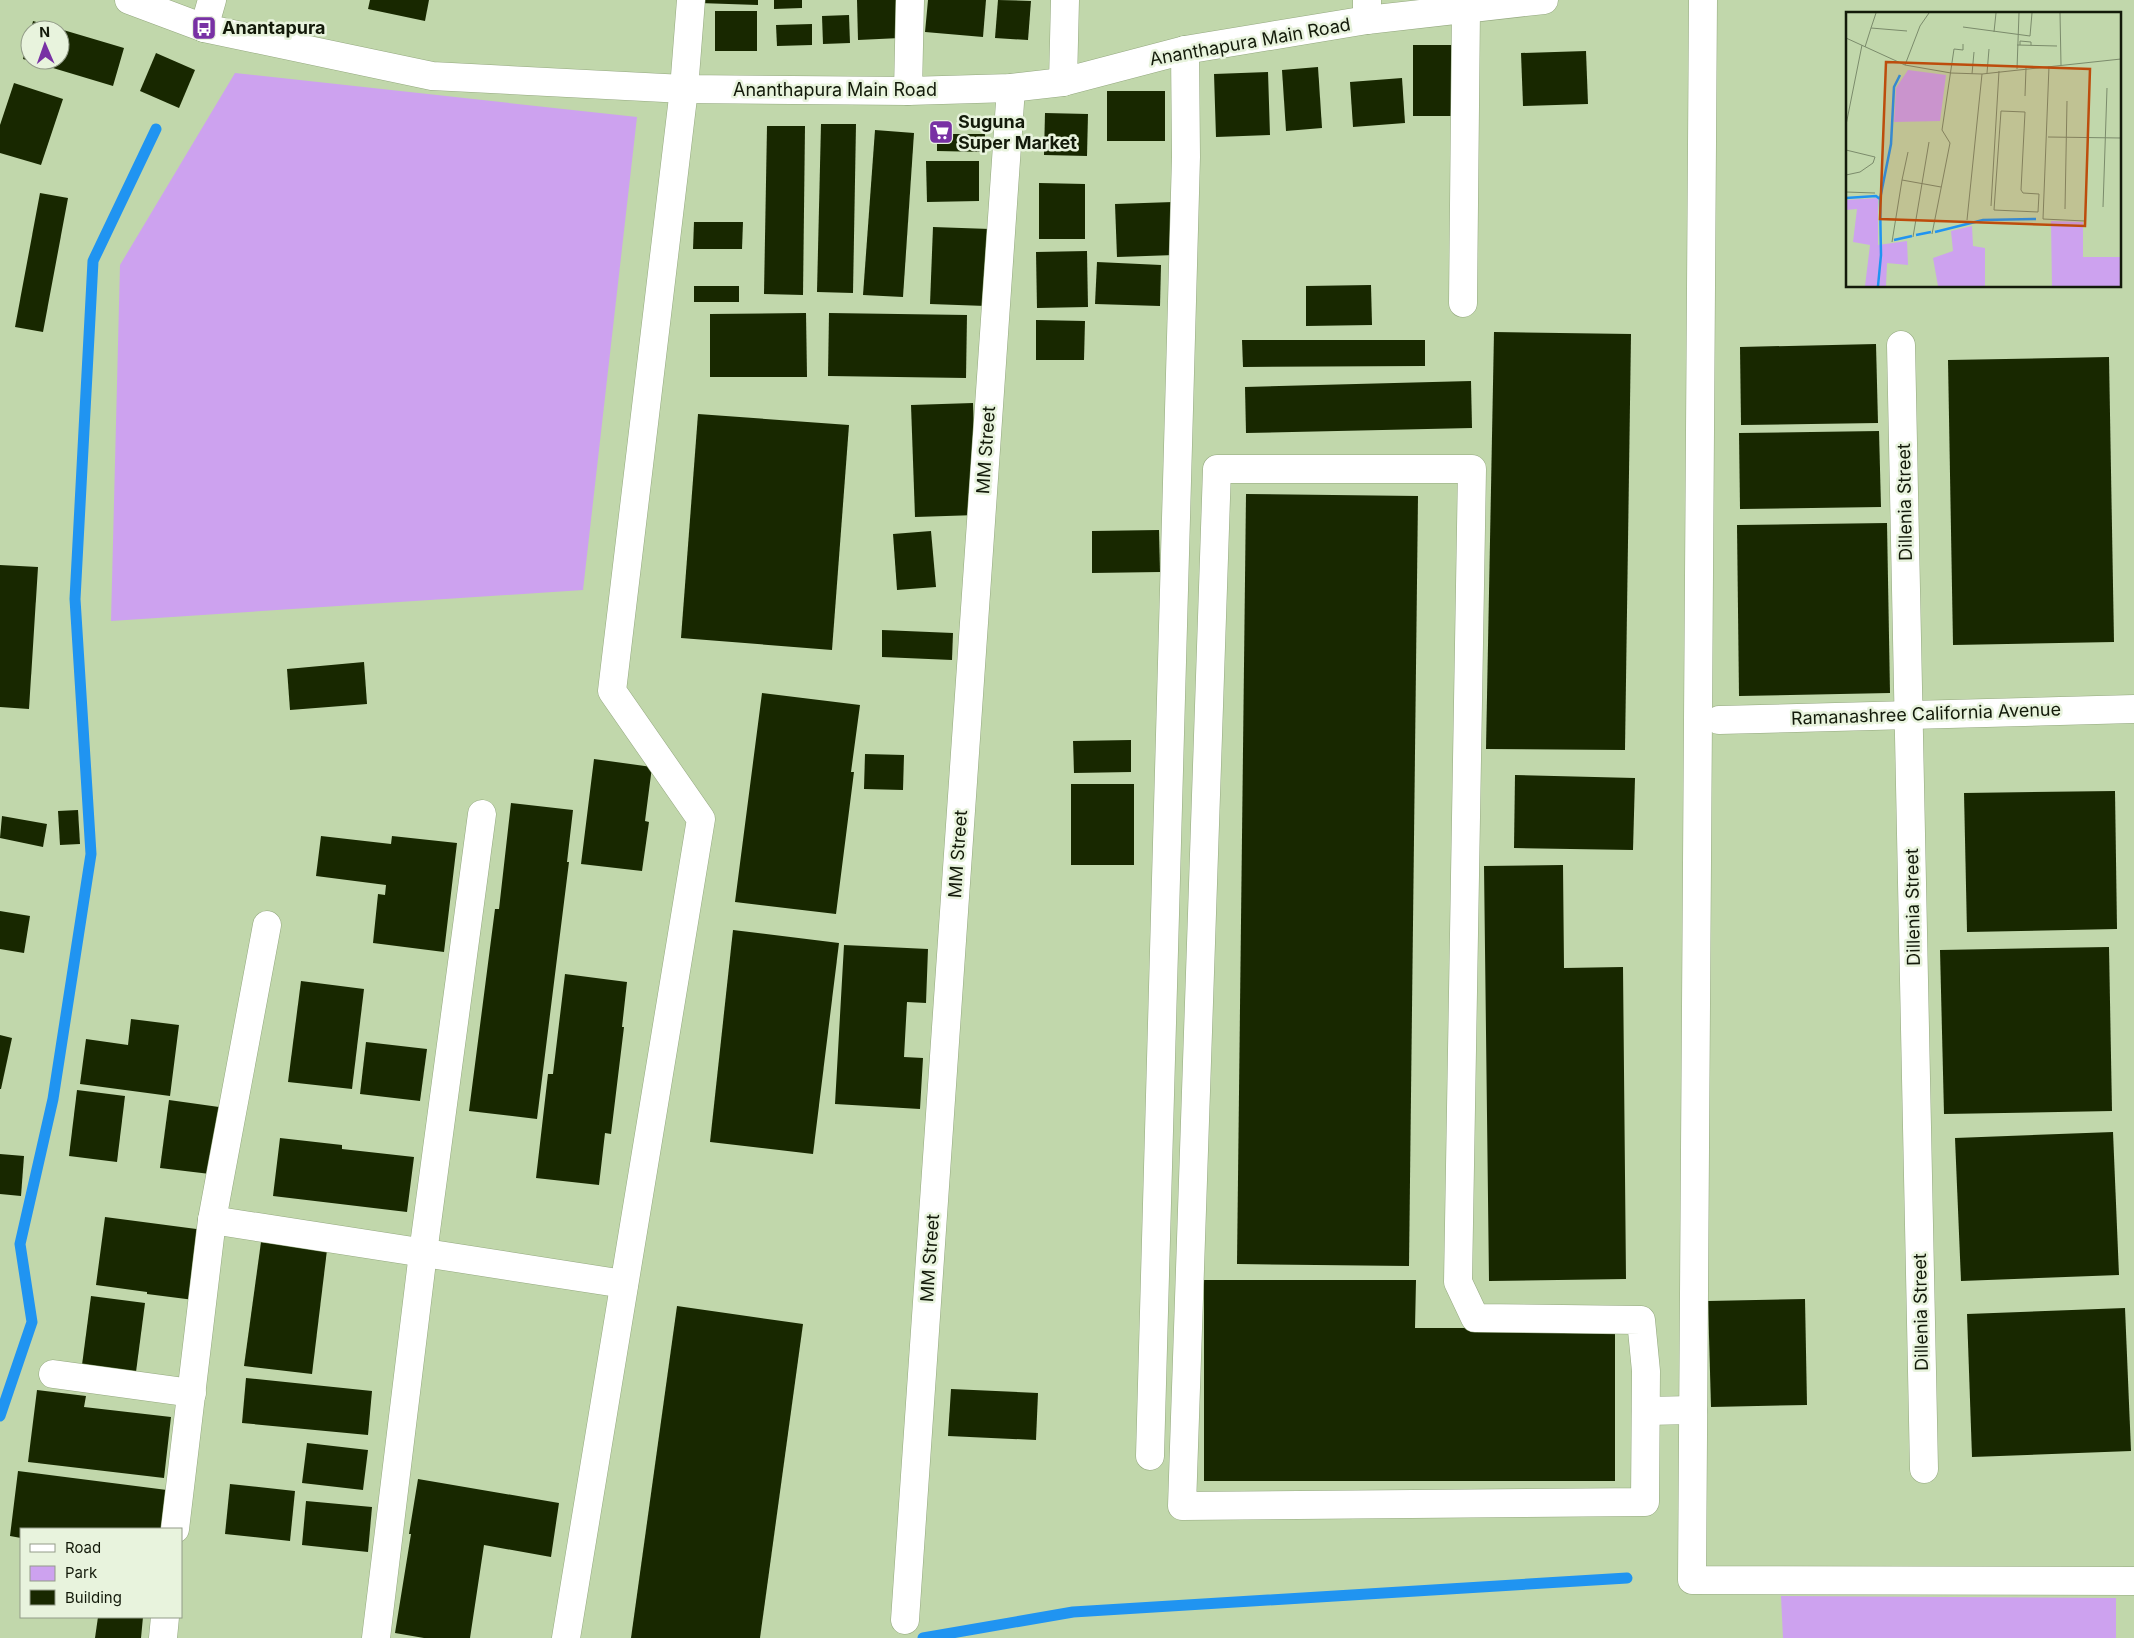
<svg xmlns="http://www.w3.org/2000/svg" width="2134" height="1638" viewBox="0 0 2134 1638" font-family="Inter,sans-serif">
	<rect width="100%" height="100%" fill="#c1d7ab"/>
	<g fill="#cda2ef">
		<polygon points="235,73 637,117 583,590 111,621 120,265"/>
		<polygon points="1781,1596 2116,1598 2116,1638 1783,1638"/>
	</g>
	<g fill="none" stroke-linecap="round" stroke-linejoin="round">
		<g stroke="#2094f1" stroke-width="11">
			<polyline points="0,1416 32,1322 20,1244 53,1099 91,854 75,599 93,261 156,129"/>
			<polyline points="923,1638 1073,1612 1627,1578"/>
		</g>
	</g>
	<g fill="#182800">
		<polygon points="370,0 429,0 425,21 368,9"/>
		<polygon points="699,0 758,0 758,5 699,3"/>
		<polygon points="774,0 802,0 802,8 774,9"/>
		<polygon points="857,0 899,0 900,38 858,40"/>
		<polygon points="928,0 986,0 983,37 925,32"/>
		<polygon points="998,0 1031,1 1028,40 995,38"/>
		<rect x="715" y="11" width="42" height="40"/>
		<polygon points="849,15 850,43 823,44 822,16"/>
		<polygon points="33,21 124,48 113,86 23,59 29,35 30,60 60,60 60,30 31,30"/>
		<polygon points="812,24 812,45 777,46 776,25"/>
		<rect x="1413" y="45" width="39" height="71"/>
		<polygon points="1586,51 1588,104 1523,106 1521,53"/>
		<polygon points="156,53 195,70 179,108 140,91"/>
		<polygon points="1318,67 1322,128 1286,131 1282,70"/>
		<polygon points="1268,72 1270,135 1216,137 1214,74"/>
		<polygon points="1402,78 1405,123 1353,127 1350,82"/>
		<polygon points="14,83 63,99 41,165 0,153 0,125"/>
		<rect x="1107" y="91" width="58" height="50"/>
		<polygon points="1045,113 1088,114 1087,156 1044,155"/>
		<polygon points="821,124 856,124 853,293 817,292"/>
		<polygon points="767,126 805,126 803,295 764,294"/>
		<polygon points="875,130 914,133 903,297 863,295"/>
		<polygon points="937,134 985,134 985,152 937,151"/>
		<polygon points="926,161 979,161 979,201 927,202"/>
		<polygon points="1039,183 1085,184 1085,239 1039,239"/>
		<polygon points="40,193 68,198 43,332 15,327"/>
		<polygon points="1173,202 1175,255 1117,257 1115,204"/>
		<polygon points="694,222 743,222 742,249 693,249"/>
		<polygon points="933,227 990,229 986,306 930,304"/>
		<polygon points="1087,251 1088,307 1037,308 1036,252"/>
		<polygon points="1097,262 1161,265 1160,306 1095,304"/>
		<polygon points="1371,285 1372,325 1306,326 1306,286"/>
		<rect x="694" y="286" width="45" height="16"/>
		<polygon points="806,313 807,377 710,377 710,314"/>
		<polygon points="829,313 967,315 966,378 828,376"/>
		<polygon points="1036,320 1085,321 1084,360 1036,360"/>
		<polygon points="1494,332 1631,334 1625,750 1486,749"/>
		<polygon points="1242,340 1425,340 1425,366 1243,367"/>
		<polygon points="1876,344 1878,423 1741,425 1740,347"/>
		<polygon points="2109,357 2114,642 1953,645 1948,360"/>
		<polygon points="1471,381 1472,428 1246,433 1245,387"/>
		<polygon points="973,403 977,515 915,517 911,405"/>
		<polygon points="698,414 849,425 832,650 681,638"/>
		<polygon points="1879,431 1881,507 1740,509 1739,433"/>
		<polygon points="1246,494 1418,496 1409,1266 1237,1264"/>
		<polygon points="1887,523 1890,693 1739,696 1737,525"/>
		<polygon points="1159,530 1160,572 1092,573 1092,531"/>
		<polygon points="931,531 936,587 897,590 893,534"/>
		<polygon points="0,565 38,567 29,709 0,707"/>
		<polygon points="882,630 953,633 952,660 882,657"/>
		<polygon points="364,662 367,704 290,710 287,669"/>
		<polygon points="762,693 860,705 851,772 854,772 836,914 735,902"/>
		<polygon points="1131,740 1131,772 1074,773 1073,741"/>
		<polygon points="865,754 904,755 903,790 864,789"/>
		<polygon points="594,759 652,767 645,821 649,822 642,871 581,864"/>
		<polygon points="1515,775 1635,778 1633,850 1514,848"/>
		<rect x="1071" y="784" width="63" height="81"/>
		<polygon points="2115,791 2117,929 1967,932 1964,793"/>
		<polygon points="511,803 573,810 567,862 569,862 537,1119 469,1111 495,909 499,909"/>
		<polygon points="78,810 80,844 60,845 58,811"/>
		<polygon points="2,816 47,824 43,847 0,838"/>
		<polygon points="321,836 391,844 392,836 457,843 444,952 373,943 378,894 385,895 386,885 316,876"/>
		<polygon points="1563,865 1564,968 1623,967 1626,1279 1489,1281 1484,866"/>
		<polygon points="0,911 30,916 24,953 0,949"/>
		<polygon points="733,930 839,943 813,1154 710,1142"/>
		<polygon points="844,945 928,949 926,1003 907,1002 904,1057 923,1058 920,1109 835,1104"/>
		<polygon points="2109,947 2112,1111 1944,1114 1940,950"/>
		<polygon points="565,974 627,982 622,1027 624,1027 611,1134 605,1133 599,1185 536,1178 548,1074 553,1074"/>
		<polygon points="301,981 364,989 352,1089 288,1082"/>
		<polygon points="131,1019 179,1025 170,1096 80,1084 86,1039 128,1045"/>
		<polygon points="0,1035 12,1038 1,1089 0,1089"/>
		<polygon points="366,1042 427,1049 420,1101 360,1094"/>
		<polygon points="77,1090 125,1096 117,1162 69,1156"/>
		<polygon points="169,1100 219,1107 210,1174 160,1168"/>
		<polygon points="2113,1132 2119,1275 1961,1281 1955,1138"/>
		<polygon points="280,1138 342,1145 342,1149 414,1157 407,1212 273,1196"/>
		<polygon points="0,1154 24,1156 21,1196 0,1194"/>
		<polygon points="105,1217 204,1230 194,1300 147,1294 147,1292 96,1285"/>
		<polygon points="261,1242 327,1250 312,1374 244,1366"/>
		<polygon points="1204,1280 1416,1280 1415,1328 1615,1328 1615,1481 1204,1481"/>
		<polygon points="91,1296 145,1303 136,1372 82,1365"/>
		<polygon points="1805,1299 1807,1405 1711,1407 1708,1301"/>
		<polygon points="677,1306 803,1324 760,1638 631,1638"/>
		<polygon points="2125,1308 2131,1451 1972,1457 1967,1314"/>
		<polygon points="246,1378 372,1391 368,1435 242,1423"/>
		<polygon points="951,1389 1038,1393 1036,1440 948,1436"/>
		<polygon points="37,1390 86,1396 84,1407 171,1417 164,1478 28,1462"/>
		<polygon points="307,1443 368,1450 363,1490 302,1483"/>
		<polygon points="18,1471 167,1490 163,1529 21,1529 21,1538 10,1536"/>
		<polygon points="418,1479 559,1503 551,1557 484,1545 470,1638 424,1638 395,1633 411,1534 409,1534"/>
		<polygon points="230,1484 295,1491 290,1541 225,1534"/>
		<polygon points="306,1501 372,1507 368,1552 302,1545"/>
		<polygon points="98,1617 143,1617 141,1638 95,1638"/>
	</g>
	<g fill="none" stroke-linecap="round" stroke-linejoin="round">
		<defs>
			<g id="minor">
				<polyline points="1367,0 1367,20"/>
				<polyline points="1703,0 1692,1580 2134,1581"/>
				<polyline points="204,28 212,0"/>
				<polyline points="1063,82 1065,0"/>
				<polyline points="908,91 910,0"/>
				<polyline points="1463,303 1466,9"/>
				<polyline points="1901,345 1924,1469"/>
				<polygon points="1217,469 1472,469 1458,1282 1475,1318 1641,1320 1646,1371 1645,1502 1182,1506"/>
				<polyline points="1719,720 2134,709"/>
				<polyline points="267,925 212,1220 624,1284"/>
				<polyline points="53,1374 192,1393"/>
				<polyline points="1646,1411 1693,1410"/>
				<polyline points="1150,1456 1186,157 1185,50"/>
				<polyline points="175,1529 212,1220"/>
				<polyline points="905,1620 1011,88"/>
				<polyline points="163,1638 165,1617"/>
				<polyline points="376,1638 423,1253 482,814"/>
				<polyline points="566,1638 701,819 612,691 684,89 691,0"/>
			</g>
			<polyline id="tertiary" points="129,0 204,28 432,76 684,89 908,91 1011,88 1063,82 1185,50 1367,20 1544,0"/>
		</defs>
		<use href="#minor" stroke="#94a87f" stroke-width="29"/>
		<use href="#tertiary" stroke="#94a87f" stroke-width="29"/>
		<use href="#minor" stroke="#fff" stroke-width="28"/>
		<use href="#tertiary" stroke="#fff" stroke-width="28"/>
	</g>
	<defs>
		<symbol id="bus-square" viewBox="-11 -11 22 22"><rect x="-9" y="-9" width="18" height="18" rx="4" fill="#7831a4" stroke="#e8f3dd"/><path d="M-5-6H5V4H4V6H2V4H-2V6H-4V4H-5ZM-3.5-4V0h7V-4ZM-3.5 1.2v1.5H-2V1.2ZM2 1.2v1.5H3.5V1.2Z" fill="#fff"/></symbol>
		<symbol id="supermarket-square" viewBox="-11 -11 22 22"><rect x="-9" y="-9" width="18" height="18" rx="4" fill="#7831a4" stroke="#e8f3dd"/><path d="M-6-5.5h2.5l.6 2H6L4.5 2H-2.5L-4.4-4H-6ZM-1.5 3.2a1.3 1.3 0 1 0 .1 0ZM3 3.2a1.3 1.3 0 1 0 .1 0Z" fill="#fff"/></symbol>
	</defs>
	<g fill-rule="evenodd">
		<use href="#bus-square" x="190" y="14" width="28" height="28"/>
		<use href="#supermarket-square" x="927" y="118" width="28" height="28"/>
	</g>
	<g text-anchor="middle" stroke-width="5" stroke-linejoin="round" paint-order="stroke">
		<g font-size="18" font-weight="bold" fill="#131a0a" stroke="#e8f3dd" text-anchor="start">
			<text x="222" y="34">Anantapura</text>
			<text x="958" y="128">Suguna<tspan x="958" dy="21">Super Market</tspan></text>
		</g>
		<g font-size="18" fill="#131a0a" stroke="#e8f3dd">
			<text transform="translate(1250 42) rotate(-10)" y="6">Ananthapura Main Road</text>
			<text x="835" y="96">Ananthapura Main Road</text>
			<text transform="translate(986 450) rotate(-86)" y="6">MM Street</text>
			<text transform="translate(1905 502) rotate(-91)" y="6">Dillenia Street</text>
			<text transform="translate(1926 714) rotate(-2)" y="6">Ramanashree California Avenue</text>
			<text transform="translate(958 854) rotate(-86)" y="6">MM Street</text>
			<text transform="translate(1913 907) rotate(-91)" y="6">Dillenia Street</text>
			<text transform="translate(930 1258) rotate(-86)" y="6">MM Street</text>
			<text transform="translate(1921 1312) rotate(-91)" y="6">Dillenia Street</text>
		</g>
	</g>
	<g transform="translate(1846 12)">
		<rect width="275" height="275" fill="#c1d7ab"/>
		<path d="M62,58L100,63L94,109L48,110L50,76ZM32,186V233L61,229L62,253L41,251L40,274H19L24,233L7,230L11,197L0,198V188ZM205,209L237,210V245H275V274H206ZM126,214L127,234L139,236V274H92L87,246L107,239L105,219Z" fill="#cda2ef"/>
		<path fill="none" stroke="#2094f1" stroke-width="2.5" d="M0,186L30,184L34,187L35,243L32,274M34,187L45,132L48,75L54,63M89,220L137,208L190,207M70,223L85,220M48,228L66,224"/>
		<path fill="none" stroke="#7b8b6b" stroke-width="1" d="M214,1L215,53M117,15L184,24L186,1M25,16L30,1M148,20L150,1M0,26L59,53L105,61L136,62L275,47M171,33L211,34M174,33V29L185,30V33M19,35L25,16L61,19M59,53L74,14L83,1M203,54L197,207L239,209M171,57L173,1M141,61L143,37M126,62L128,40M179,84L180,56M155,99L179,100L175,178L177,181L193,182L192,200L148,198ZM0,113L16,33M202,125L275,126M0,138L29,145L27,151L14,160L0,163M62,140L56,168L95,175M0,180L29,181M145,194L153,59M257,195L261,76M219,197L221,89M121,208L136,62M86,222L104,131L96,118L108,37L117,38V32M67,225L83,130M46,230L56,168"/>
		<path fill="#bd4c0c" fill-opacity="0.15" stroke="#bd4c0c" stroke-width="2.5" d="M40,50L244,57L239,214L34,207Z"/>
		<rect width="275" height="275" fill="none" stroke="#131a0a" stroke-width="2.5"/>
	</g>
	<rect x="20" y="1528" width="162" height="90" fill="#e8f3dd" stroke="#939c89"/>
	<rect x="30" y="1544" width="25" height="8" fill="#ffffff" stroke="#939c89"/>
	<text x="65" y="1553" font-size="15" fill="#131a0a">Road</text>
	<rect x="30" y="1566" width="25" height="15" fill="#cda2ef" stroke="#939c89"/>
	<text x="65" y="1578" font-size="15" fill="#131a0a">Park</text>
	<rect x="30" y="1590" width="25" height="15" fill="#182800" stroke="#939c89"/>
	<text x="65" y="1603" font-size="15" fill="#131a0a">Building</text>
	<g transform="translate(45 45) rotate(358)"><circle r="24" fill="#e8f3dd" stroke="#939c89"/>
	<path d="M0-4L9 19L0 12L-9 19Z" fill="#7831a4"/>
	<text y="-8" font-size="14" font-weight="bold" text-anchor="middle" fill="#131a0a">N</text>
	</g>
</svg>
